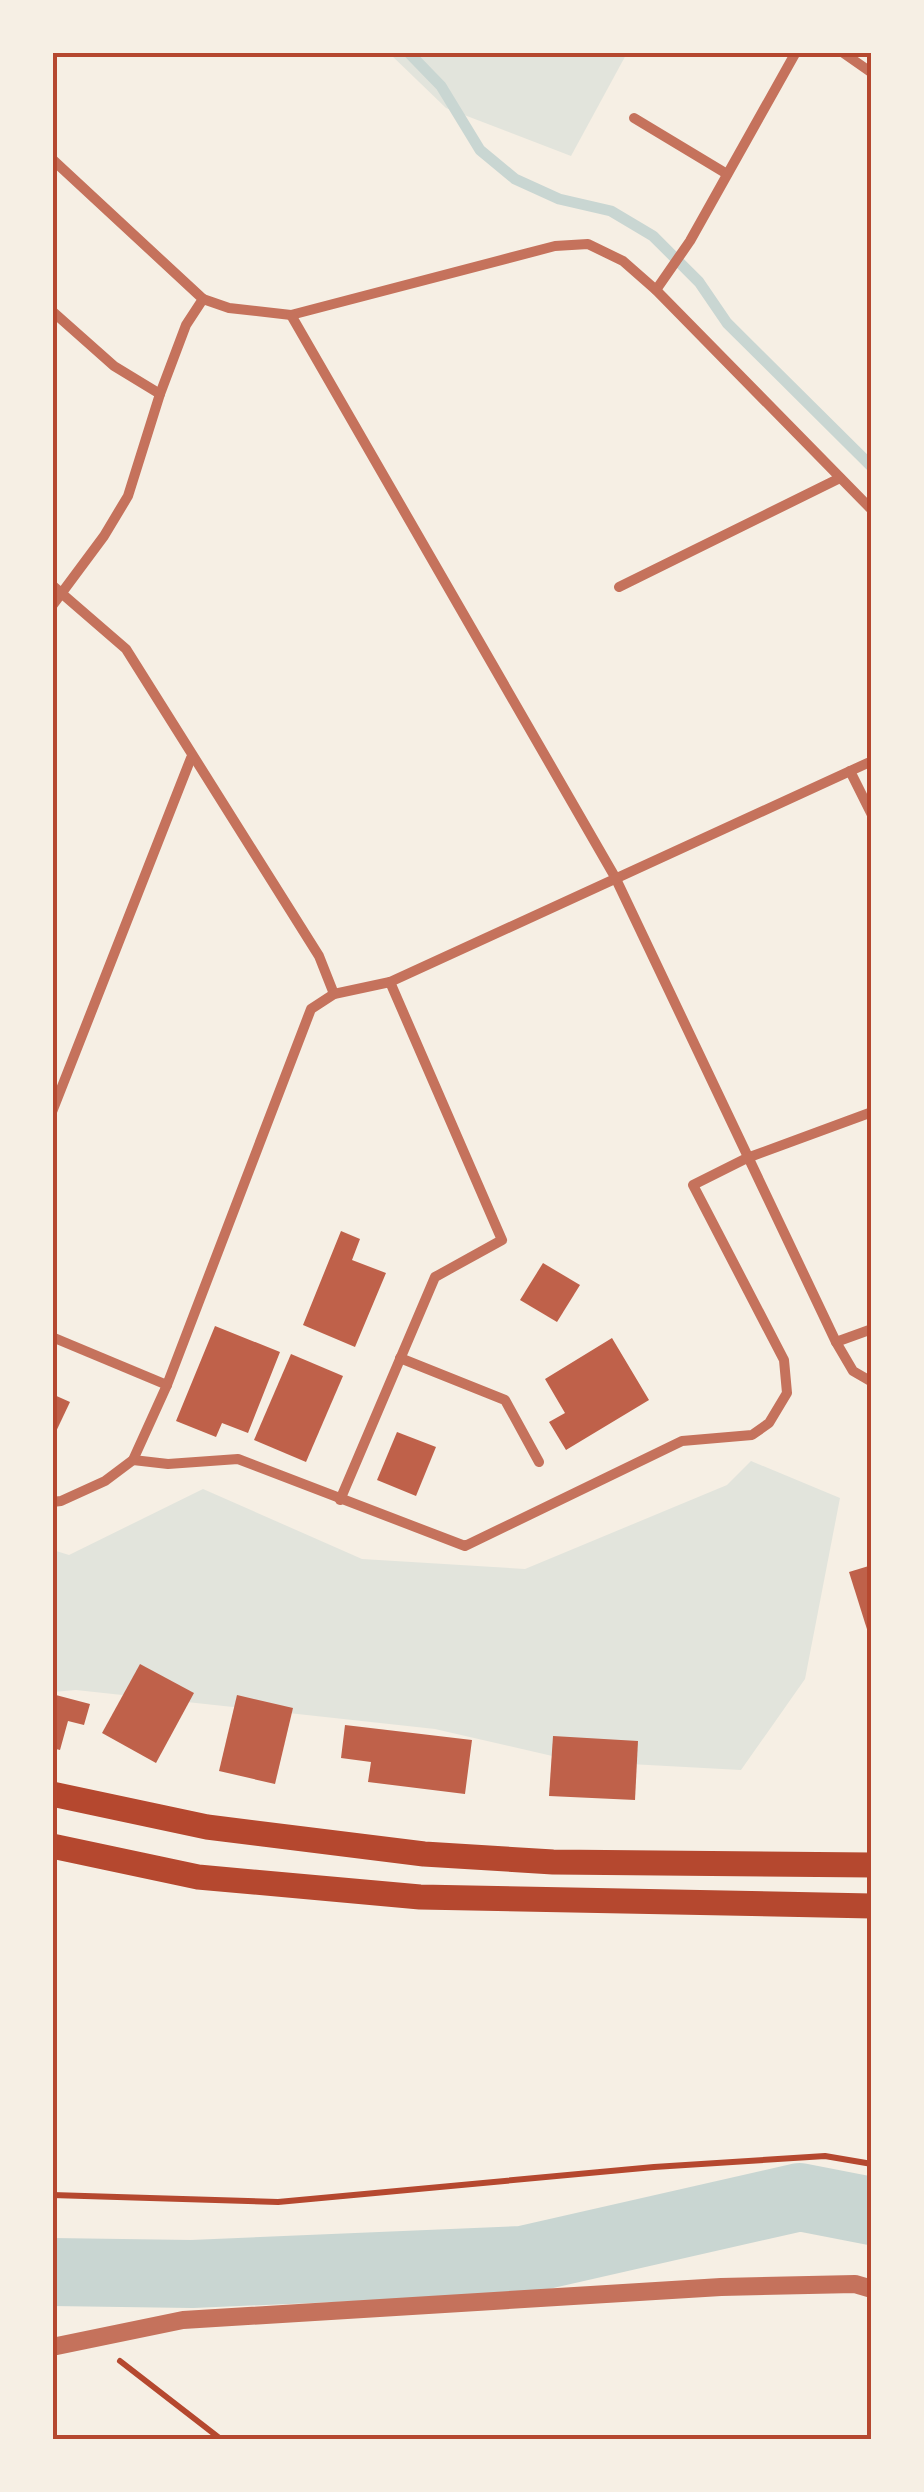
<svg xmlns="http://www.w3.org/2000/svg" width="924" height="2492" viewBox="0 0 924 2492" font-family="'Public Sans',sans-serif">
	<rect width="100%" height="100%" fill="#f6efe4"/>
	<g fill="#e2e4dc">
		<polygon points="389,53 627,53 571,156 446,108"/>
		<polygon points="751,1461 840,1498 805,1679 741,1770 574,1761 435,1729 76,1690 53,1692 53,1550 69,1555 203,1489 362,1559 525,1569 727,1485"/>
	</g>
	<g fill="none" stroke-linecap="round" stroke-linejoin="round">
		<polyline stroke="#c9d6d2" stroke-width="11" points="408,52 441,86 480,150 515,179 559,199 611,211 653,236 699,282 727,323 872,467"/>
		<polyline stroke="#c9d6d2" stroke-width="68" points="52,2272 192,2274 523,2260 800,2197 872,2211"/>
	</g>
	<g fill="#bf614a">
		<polygon points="341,1231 360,1239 352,1260 386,1273 355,1347 303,1325"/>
		<polygon points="543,1263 580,1285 557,1322 520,1300"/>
		<polygon points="215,1326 280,1352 248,1433 222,1423 216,1437 176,1421"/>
		<polygon points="612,1338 649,1400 566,1450 549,1422 565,1413 545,1379"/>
		<polygon points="291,1354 343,1376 306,1462 254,1440"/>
		<polygon points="52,1394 70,1402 52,1440"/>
		<polygon points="397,1432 436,1447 416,1496 377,1480"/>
		<polygon points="872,1565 872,1642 871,1642 849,1572"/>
		<polygon points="140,1664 194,1693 156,1763 102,1733"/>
		<polygon points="52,1694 90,1704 84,1725 68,1721 60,1750 52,1748"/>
		<polygon points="237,1695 293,1708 275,1784 219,1771"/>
		<polygon points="345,1725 472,1740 465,1794 368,1782 371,1762 341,1758"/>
		<polygon points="553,1736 638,1741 635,1800 549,1796"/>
	</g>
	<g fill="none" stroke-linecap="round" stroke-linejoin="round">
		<g stroke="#b5482f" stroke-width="6">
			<polyline points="52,2195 278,2202 654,2167 825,2156 872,2164"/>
			<polyline points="120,2361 222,2440"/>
		</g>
		<g stroke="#c5725c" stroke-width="10">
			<polyline points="842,52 872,73"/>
			<polyline points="634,118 727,174"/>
			<polyline points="52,159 203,299 186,325 160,394 128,496 104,536 52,606"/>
			<polyline points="656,290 690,241 796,52"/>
			<polyline points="203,299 229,308 291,315 555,246 588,244 623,261 656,290 872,510"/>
			<polyline points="52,311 114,366 160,394"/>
			<polyline points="291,315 615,877 836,1342 853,1371 872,1382"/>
			<polyline points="52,585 126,649 319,956 334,994"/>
			<polyline points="619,587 840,478"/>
			<polyline points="850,771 872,815"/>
			<polyline points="52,1112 191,758"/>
			<polyline points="52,1337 167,1385"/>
			<polyline points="836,1342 872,1329"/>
			<polyline points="400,1358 505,1400 539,1462"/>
			<polyline points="133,1460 168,1464 238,1459 465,1546 682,1441 752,1435 769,1423 787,1393 784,1360 693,1185 747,1158 872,1112"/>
			<polyline points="340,1500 435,1277 502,1240 390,982"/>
			<polyline points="52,1502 61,1501 105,1481 133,1460 167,1385 311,1009 334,994 390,982 872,761"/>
		</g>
		<polyline stroke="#c5725c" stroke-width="18" points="52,2347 183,2320 721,2287 855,2284 872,2289"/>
		<g stroke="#b5482f" stroke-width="25">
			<polyline points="52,1794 207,1827 424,1854 553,1862 872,1865"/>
			<polyline points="52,1846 198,1877 420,1897 872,1906"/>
		</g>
	</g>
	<rect width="924" height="2492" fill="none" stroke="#f6efe4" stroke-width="110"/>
	<rect x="55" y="55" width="814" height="2382" fill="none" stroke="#b5482f" stroke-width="4"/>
</svg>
